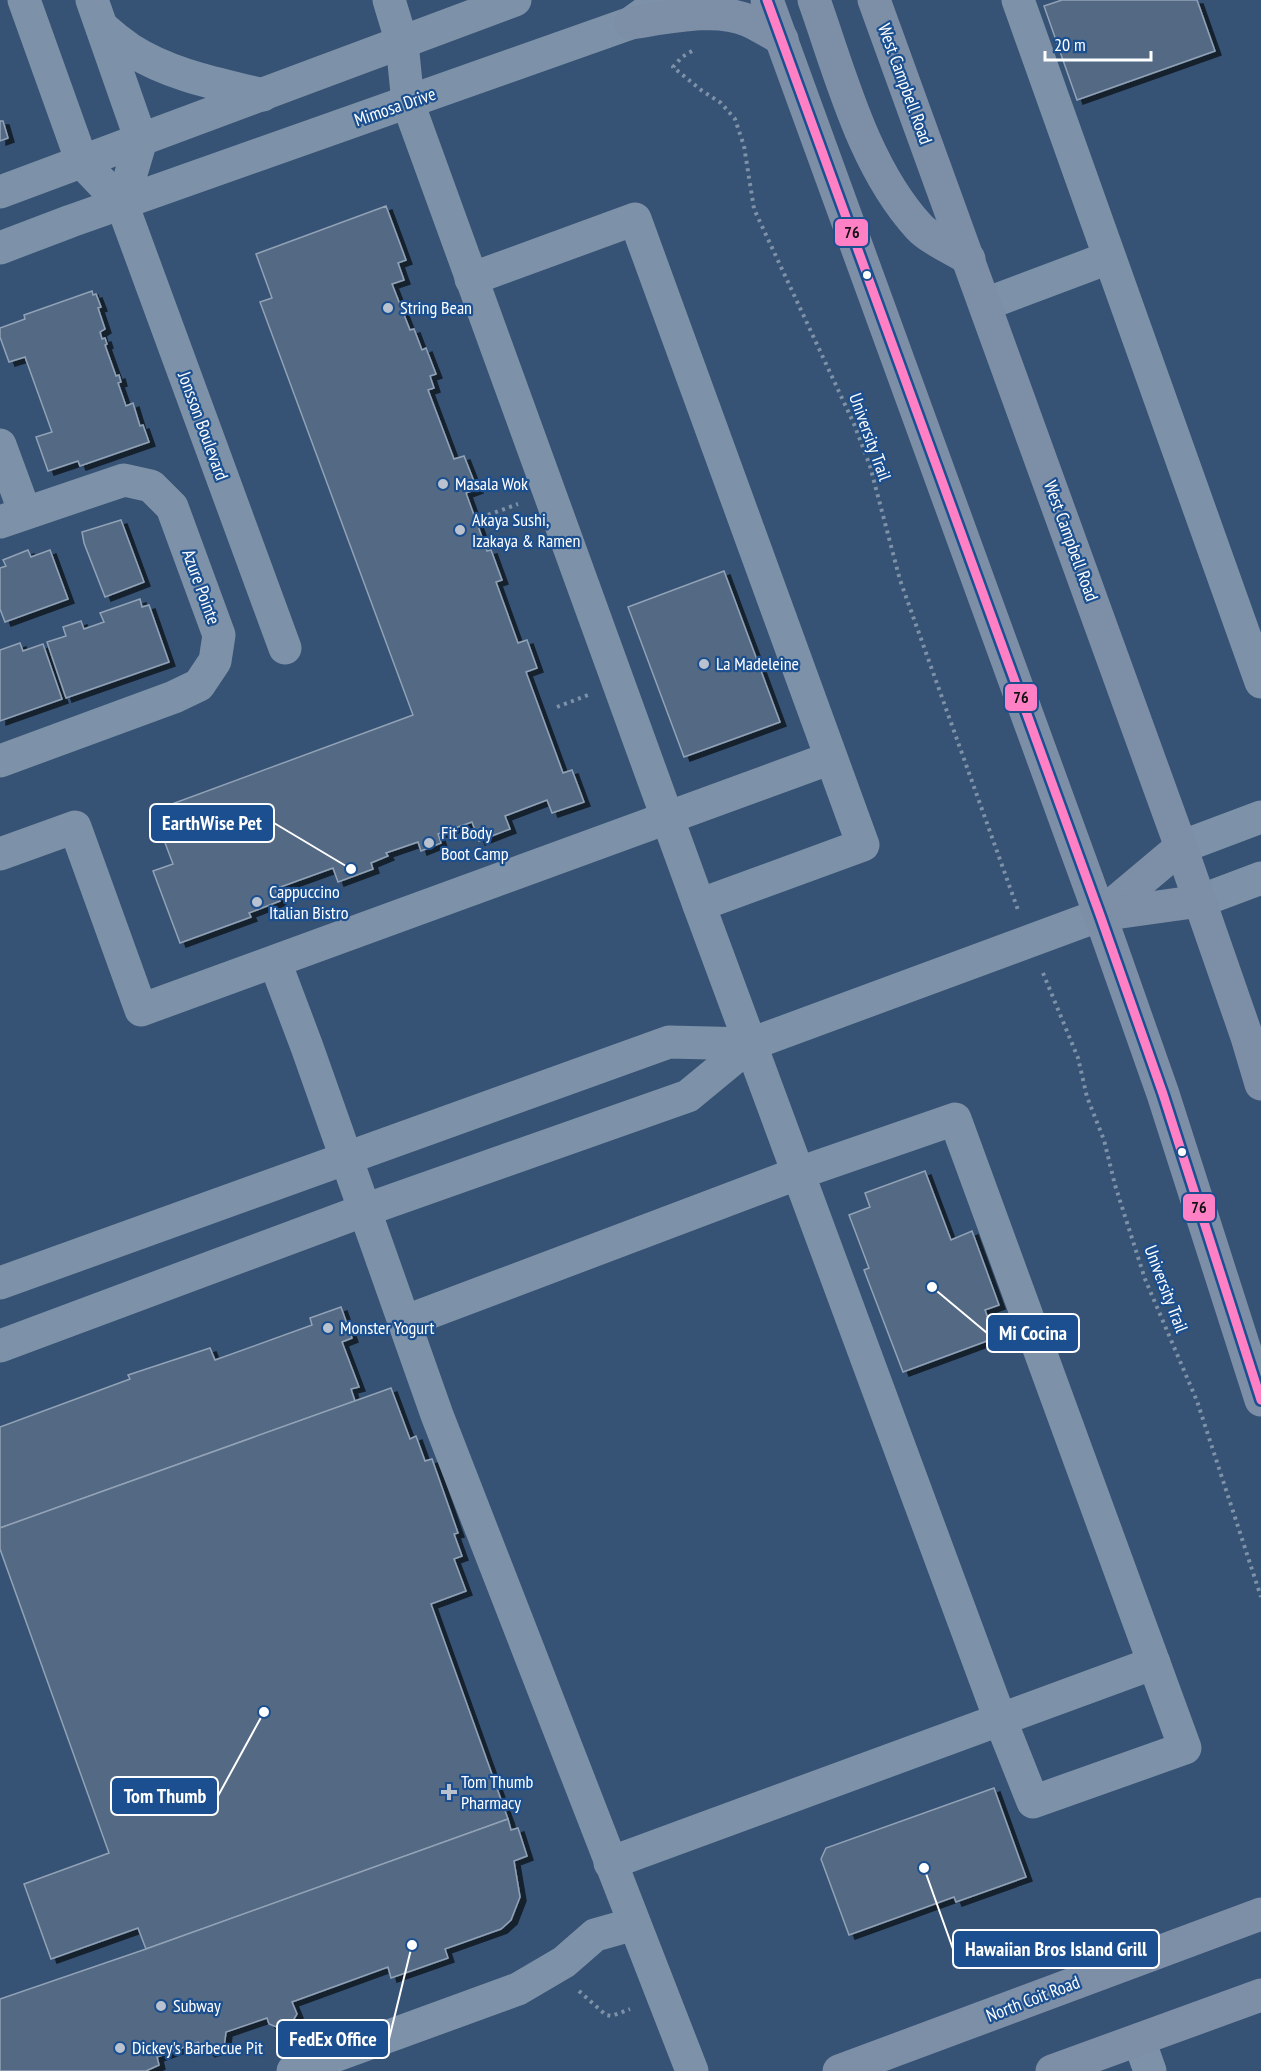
<svg xmlns="http://www.w3.org/2000/svg" width="1261" height="2071" viewBox="0 0 1261 2071" font-family="'PT Sans Narrow',sans-serif">
	<defs>
		<filter id="shadow"><feDropShadow dx="6" dy="4" stdDeviation="0" flood-color="#0009"/></filter>
	</defs>
	<rect width="100%" height="100%" fill="#365274"/>
	<g fill="#526984" stroke="#92a2b6" stroke-width="1.5" filter="url(#shadow)">
		<polygon points="1062,0 1197,0 1215,51 1077,100 1044,6"/>
		<polygon points="0,121 3,121 8,138 0,141"/>
		<polygon points="386,206 406,260 398,263 404,280 392,284 410,330 414,329 422,350 426,348 436,374 430,376 434,388 428,390 454,459 464,456 477,489 466,493 487,551 491,550 502,580 496,582 518,643 527,640 537,668 526,672 563,773 572,770 584,802 552,813 547,800 505,816 510,829 479,841 472,822 438,834 441,843 421,851 418,842 386,853 388,856 371,863 373,869 338,882 333,868 275,889 280,901 249,913 251,917 180,943 153,871 173,864 153,811 413,715 260,302 272,298 256,254"/>
		<polygon points="92,291 93,295 96,294 101,307 98,308 105,329 100,332 102,339 105,338 107,344 105,345 116,376 119,375 121,382 118,383 126,406 133,403 140,426 143,425 149,442 80,466 78,461 48,471 36,437 52,432 25,357 9,362 0,337 0,328 25,319 24,315"/>
		<polygon points="121,520 144,582 105,597 84,543 82,532"/>
		<polygon points="28,550 31,557 50,550 68,599 5,622 0,609 0,568 6,566 3,560"/>
		<polygon points="724,571 780,722 684,757 628,607"/>
		<polygon points="140,599 142,607 149,605 169,662 66,698 47,642 66,636 63,627 81,621 84,629 104,622 100,613"/>
		<polygon points="20,643 23,651 43,644 62,699 0,721 0,650"/>
		<polygon points="925,1171 951,1240 972,1231 999,1305 985,1310 995,1338 903,1372 864,1270 869,1268 849,1215 870,1207 865,1193"/>
		<polygon points="341,1307 352,1338 342,1342 359,1387 351,1389 355,1401 0,1528 0,1427 130,1379 128,1375 210,1348 215,1360 312,1325 310,1318"/>
		<polygon points="391,1388 410,1439 416,1436 425,1461 432,1459 458,1533 454,1534 462,1556 454,1559 466,1591 431,1604 508,1819 146,1949 138,1928 51,1959 24,1884 109,1853 0,1549 0,1528"/>
		<polygon points="994,1788 1026,1877 956,1902 954,1897 849,1935 821,1859 826,1848"/>
		<polygon points="508,1819 511,1830 518,1828 527,1856 514,1861 520,1897 511,1920 501,1929 445,1949 448,1958 391,1978 388,1967 292,2002 297,2014 291,2024 279,2028 269,2024 267,2018 226,2032 224,2048 209,2053 198,2042 157,2057 159,2065 146,2071 0,2071 0,1999 146,1949"/>
	</g>
	<g fill="none" stroke-linecap="round" stroke-linejoin="round">
		<g stroke="#7d92a8" stroke-width="4" stroke-dasharray="3 4.5" stroke-linecap="butt">
			<polyline points="692,51 682,57 673,67 701,90 721,103 735,119 744,146 754,209 854,424 870,466 900,580 1018,910"/>
			<polyline points="488,515 518,504"/>
			<polyline points="557,707 588,695"/>
			<polyline points="1043,973 1078,1058 1087,1097 1104,1140 1115,1185 1145,1279 1197,1401 1261,1597"/>
			<polyline points="579,1991 606,2015 612,2016 630,2009"/>
		</g>
		<g stroke="#7d92a8" stroke-width="33">
			<polyline points="24,0 82,162 122,204 285,648"/>
			<polyline points="92,0 141,140 122,204"/>
			<polyline points="389,0 402,43 408,103 699,905 1000,1719 1033,1802 1185,1748 955,1119 799,1173 404,1322"/>
			<path d="M1018,0C1098,228 1180,455 1261,682"/>
			<path d="M102,27C111,35 121,43 131,50C170,75 218,84 263,95"/>
			<polyline points="0,192 515,0"/>
			<polyline points="0,248 71,221 631,23 663,0"/>
			<polyline points="471,279 635,219 863,845 699,905"/>
			<polyline points="986,304 1108,258"/>
			<polyline points="0,445 25,513"/>
			<polyline points="0,522 124,480 151,486 172,507 219,635 215,661 199,685 174,697 0,761"/>
			<polyline points="1181,847 1261,817"/>
			<polyline points="0,854 75,827 141,1010 831,758"/>
			<polyline points="1200,901 1261,878"/>
			<polyline points="275,962 307,1047 437,1415 692,2071"/>
			<polyline points="0,1283 669,1042 751,1044"/>
			<polyline points="0,1346 365,1210 688,1096 751,1044 1100,915"/>
			<polyline points="610,1863 1154,1663"/>
			<polyline points="1139,2040 1150,2071"/>
			<polyline points="293,2071 518,1989 564,1962 595,1935 634,1924"/>
		</g>
		<g stroke="#7d8ea7" stroke-width="33">
			<polyline points="767,0 1100,915 1163,1094 1261,1400"/>
			<path d="M814,0C841,76 864,167 919,227C930,239 955,250 969,259"/>
			<polyline points="874,0 1181,847 1247,1037 1261,1084"/>
			<path d="M631,23C666,18 716,6 749,21C760,26 771,33 782,39"/>
			<polyline points="1100,915 1181,847"/>
			<polyline points="1100,915 1200,901"/>
			<polyline points="839,2071 1261,1914"/>
			<polyline points="1052,2071 1261,1995"/>
		</g>
		<defs>
			<polyline id="bus-1" points="767,0 1100,915 1163,1094 1261,1400"/>
		</defs>
		<use href="#bus-1" stroke="#1b4f8f" stroke-width="14"/>
		<use href="#bus-1" stroke="#ff80c5" stroke-width="9"/>
	</g>
	<g fill="#fff" stroke="#1b4f8f" stroke-width="2">
		<circle cx="867" cy="275" r="5"/>
		<circle cx="1182" cy="1152" r="5"/>
	</g>
	<g fill="#b9c2ce" stroke="#1b4f8f" stroke-width="2">
		<circle cx="388" cy="308" r="6"/>
		<circle cx="443" cy="484" r="6"/>
		<circle cx="460" cy="530" r="6"/>
		<circle cx="704" cy="664" r="6"/>
		<circle cx="429" cy="843" r="6"/>
		<circle cx="257" cy="902" r="6"/>
		<circle cx="328" cy="1328" r="6"/>
		<path d="M446 1783h6v6h6v6h-6v6h-6v-6h-6v-6h6z"/>
		<circle cx="161" cy="2006" r="6"/>
		<circle cx="120" cy="2048" r="6"/>
	</g>
	<g text-anchor="middle" stroke-width="4.5" stroke-linejoin="round" paint-order="stroke">
		<g font-size="18" fill="#fff" stroke="#1b4f8f">
			<text transform="translate(905 84) rotate(70)" y="6">West Campbell Road</text>
			<text transform="translate(395 107) rotate(-19)" y="6">Mimosa Drive</text>
			<text transform="translate(203 426) rotate(70)" y="6">Jonsson Boulevard</text>
			<text transform="translate(870 437) rotate(70)" y="6">University Trail</text>
			<text transform="translate(1071 541) rotate(70)" y="6">West Campbell Road</text>
			<text transform="translate(201 587) rotate(70)" y="6">Azure Pointe</text>
			<text transform="translate(1166 1289) rotate(69)" y="6">University Trail</text>
			<text transform="translate(1033 1999) rotate(-21)" y="6">North Coit Road</text>
		</g>
		<g font-size="18" fill="#fff" stroke="#1b4f8f" text-anchor="start">
			<text x="400" y="314">String Bean</text>
			<text x="455" y="490">Masala Wok</text>
			<text x="472" y="526">Akaya Sushi,<tspan x="472" dy="21">Izakaya &amp; Ramen</tspan></text>
			<text x="716" y="670">La Madeleine</text>
			<text x="441" y="839">Fit Body<tspan x="441" dy="21">Boot Camp</tspan></text>
			<text x="269" y="898">Cappuccino<tspan x="269" dy="21">Italian Bistro</tspan></text>
			<text x="340" y="1334">Monster Yogurt</text>
			<text x="461" y="1788">Tom Thumb<tspan x="461" dy="21">Pharmacy</tspan></text>
			<text x="173" y="2012">Subway</text>
			<text x="132" y="2054">Dickey's Barbecue Pit</text>
		</g>
	</g>
	<path fill="none" stroke="#fff" stroke-width="2" d="M351 869L274 823M932 1287L987 1333M264 1712L218 1796M924 1868L953 1949M412 1945L389 2039"/>
	<g fill="#fff" stroke="#1b4f8f" stroke-width="2">
		<circle cx="351" cy="869" r="6"/>
		<circle cx="932" cy="1287" r="6"/>
		<circle cx="264" cy="1712" r="6"/>
		<circle cx="924" cy="1868" r="6"/>
		<circle cx="412" cy="1945" r="6"/>
	</g>
	<g fill="#1b4f8f" stroke="#fff" stroke-width="2">
		<rect x="150" y="804" width="124" height="38" rx="6"/>
		<rect x="987" y="1314" width="92" height="38" rx="6"/>
		<rect x="111" y="1777" width="107" height="38" rx="6"/>
		<rect x="953" y="1930" width="206" height="38" rx="6"/>
		<rect x="277" y="2020" width="112" height="38" rx="6"/>
	</g>
	<g font-size="20" text-anchor="middle" font-weight="bold" fill="#fff">
		<text x="212" y="830">EarthWise Pet</text>
		<text x="1033" y="1340">Mi Cocina</text>
		<text x="165" y="1803">Tom Thumb</text>
		<text x="1056" y="1956">Hawaiian Bros Island Grill</text>
		<text x="333" y="2046">FedEx Office</text>
	</g>
	<g stroke="#1b4f8f" stroke-width="2">
		<rect x="834" y="218" width="35" height="29" rx="6" fill="#ff80c5"/>
		<rect x="1004" y="683" width="34" height="29" rx="6" fill="#ff80c5"/>
		<rect x="1182" y="1193" width="34" height="29" rx="6" fill="#ff80c5"/>
	</g>
	<g font-size="16" text-anchor="middle" font-weight="bold" fill="#111">
		<text x="852" y="238">76</text>
		<text x="1021" y="703">76</text>
		<text x="1199" y="1213">76</text>
	</g>
	<path d="M1045 51v9h106v-9" fill="none" stroke="#ffffff" stroke-width="3"/>
	<text x="1054" y="51" font-size="18" fill="#ffffff" stroke="#1b4f8f" stroke-width="4.5" paint-order="stroke">20 m</text>
</svg>
